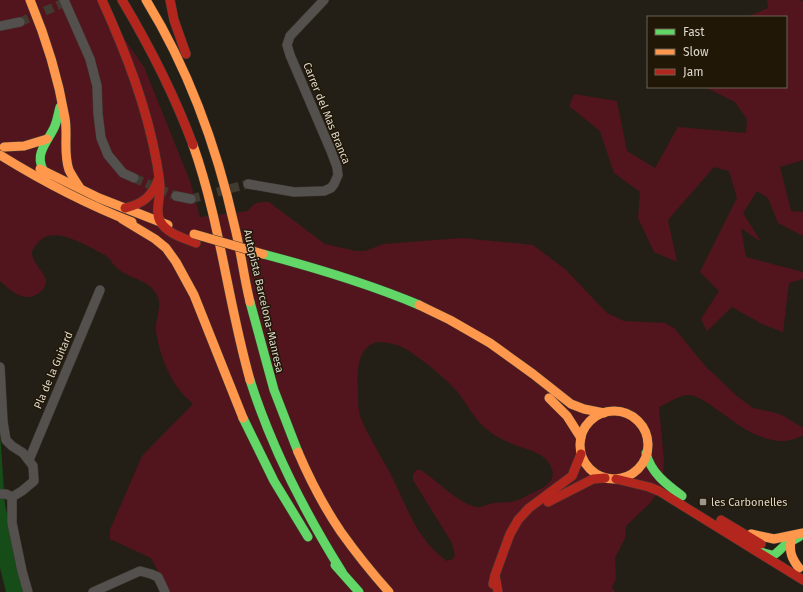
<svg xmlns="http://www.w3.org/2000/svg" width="803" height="592" viewBox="0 0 803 592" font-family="'Fira Sans',sans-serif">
	<rect width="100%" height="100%" fill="#241f16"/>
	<g fill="#52151d" fill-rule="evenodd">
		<path d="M0,0H97L144,67L190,181L200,217L248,211C254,202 259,202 269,202L325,244L356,251H365L384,244L462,238L533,245L566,270L607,313L624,321L665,323L674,328L706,367L737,396L753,408L772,412L782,415L803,428V435C776,452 743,429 722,413C714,408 700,396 690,395C680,394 669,403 659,407L664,461L662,487L650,503L626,526L625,538L615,558L616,579L612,587L615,592H169L151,558L110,539V530L142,456L193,404C188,399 182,394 178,388C168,375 155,342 156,325C157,316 162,304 157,295C149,279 129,279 117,268C112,264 111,259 105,255C89,247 51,222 37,244C34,247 31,251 32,255C34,264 43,271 46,280C46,286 43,290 39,293C24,304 10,290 0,281ZM376,342C383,342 391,343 397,345C411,349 445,378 455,389C466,401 472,416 484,427C492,434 501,439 510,443C524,449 547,452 552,469C557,484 538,490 528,495C524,497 519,500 515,501C508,503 500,502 493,503C487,504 482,508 476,507C458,503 436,480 421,470H416L413,475V480L452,543L455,555L453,559L447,561C416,540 406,504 390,473C380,454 368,436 360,416C358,409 358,400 358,392C357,374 356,349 376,342Z"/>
		<polygon points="767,0 799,0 803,1 803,160 780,167 791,211 803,212 803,236 778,223 768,198 757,191 743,213 761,242 741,228 746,257 803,272 803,279 789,283 783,332 762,324 732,307 707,331 701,319 719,291 700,272 737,198 729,171 714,167 668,220 677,262 654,252 638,218 640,192 614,173 600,131 569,106 574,94 617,101 627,151 655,168 678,127 746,133 747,119 735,102 705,87 786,87 786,17 747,17 768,8"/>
	</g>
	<polygon fill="#154c17" points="0,433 5,505 24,592 6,592 0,568"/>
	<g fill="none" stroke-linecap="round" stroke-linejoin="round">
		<g stroke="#403a31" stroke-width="9" stroke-dasharray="9 4.5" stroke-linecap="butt">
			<polyline points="20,22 61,4"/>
			<polyline points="134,178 176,196"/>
			<polyline points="191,199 248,184"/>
		</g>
		<defs>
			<g id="street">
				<polyline points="64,0 90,59 97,86 98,114 101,138 108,155 123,173 134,178"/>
				<polyline points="0,26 20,22"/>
				<polyline points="248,184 294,192 324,191 331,188 334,184 338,175 337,167 331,151 290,55 287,45 290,36 324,0"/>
				<polyline points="176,196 191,199"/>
				<polyline points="0,367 3,422 6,440 12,446 23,453 33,466 34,481 22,491 12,497"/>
				<polyline points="29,460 100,290"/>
				<polyline points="0,494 6,494 12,497"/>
				<polyline points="12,497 12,523 22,571 28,592"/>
				<polyline points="93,592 140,571 151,574 158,577 165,592"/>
			</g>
			<g id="fast">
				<path d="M47,176C32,156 45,146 54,128C57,122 58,114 60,107"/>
				<path d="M263,254C316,268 369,284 419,305"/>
				<polyline points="250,302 274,390 298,452"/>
				<path d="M250,380C272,449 304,511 342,572"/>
				<polyline points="243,418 274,481 308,537"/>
				<path d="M646,453C651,473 666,484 682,496"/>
				<path d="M761,552C776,557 773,556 784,546C788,542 794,540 799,537"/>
				<polyline points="335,565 359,592"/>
			</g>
			<g id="slow">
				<path d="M30,0C46,38 58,77 65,118C68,135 63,153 69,170C72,176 76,182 80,188"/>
				<path d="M146,0C189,70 217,148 235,228C241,252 244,278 250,302"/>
				<path d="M193,145C220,221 228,303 250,380"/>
				<polyline points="4,147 24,146 47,139"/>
				<path d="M0,155C42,181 86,204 132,222"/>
				<polyline points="40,169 99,198 168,225"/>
				<polyline points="122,219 155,239 166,248 176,262 194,295 243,418"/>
				<polyline points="419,305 450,320 490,343 533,374 571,404 584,409 604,413"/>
				<polyline points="549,398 567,416 581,438"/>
				<circle cx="614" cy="445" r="34"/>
				<path d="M298,452C310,480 324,507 341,532C356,553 372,573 389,592"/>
				<polyline points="751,534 774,539 803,533"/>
				<path d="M791,541C789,552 792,559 799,568"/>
			</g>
			<g id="jam">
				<path d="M102,0C126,53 147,107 157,164C158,172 160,180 160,188C160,199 155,212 160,221C167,234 184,238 196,243"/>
				<path d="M122,0C150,47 174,94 193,145"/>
				<polyline points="170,0 174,20 186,54"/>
				<path d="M125,208C142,204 152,197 158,180"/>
				<polyline points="616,479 649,487 659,491 803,580"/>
				<polyline points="548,502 593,479 605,478"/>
				<polyline points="721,520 761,544"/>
				<polyline points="495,575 498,592"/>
				<polyline points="493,584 495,575 510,534 518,520 529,508 572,476 581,454"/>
			</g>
		</defs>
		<use href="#street" stroke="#413b34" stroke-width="10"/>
		<use href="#fast" stroke="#413b34" stroke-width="10"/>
		<use href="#slow" stroke="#413b34" stroke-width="10"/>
		<use href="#jam" stroke="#413b34" stroke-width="10"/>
		<use href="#street" stroke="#53504d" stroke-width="9"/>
		<use href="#fast" stroke="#63d668" stroke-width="9"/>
		<use href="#slow" stroke="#ff974d" stroke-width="9"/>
		<use href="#jam" stroke="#b3261e" stroke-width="9"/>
		<defs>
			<polyline id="slow-bridge" points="194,234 263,254"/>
		</defs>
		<use href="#slow-bridge" stroke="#413b34" stroke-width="10" stroke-linecap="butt"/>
		<use href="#slow-bridge" stroke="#ff974d" stroke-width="9"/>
	</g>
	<rect fill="#9c968c" stroke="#201707" stroke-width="1.5" x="699" y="498" width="8" height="8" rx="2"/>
	<g text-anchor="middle" stroke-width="3" stroke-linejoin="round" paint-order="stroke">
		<g font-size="11" fill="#dcd6cb" stroke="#201707">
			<text transform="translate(327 113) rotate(68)" y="4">Carrer del Mas Branca</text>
			<text transform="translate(264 301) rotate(77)" y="4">Autopista Barcelona-Manresa</text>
			<text transform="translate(53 370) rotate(-67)" y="4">Pla de la Guitard</text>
		</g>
		<g font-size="11" fill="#dcd6cb" stroke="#201707" text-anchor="start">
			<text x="711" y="506">les Carbonelles</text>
		</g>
	</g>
	<rect x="647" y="16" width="140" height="72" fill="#201707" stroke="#6b6355"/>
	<rect x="655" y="29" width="20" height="6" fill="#63d668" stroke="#6b6355"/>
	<text x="683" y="36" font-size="12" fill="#dcd6cb">Fast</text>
	<rect x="655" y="49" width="20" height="6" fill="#ff974d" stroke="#6b6355"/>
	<text x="683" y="56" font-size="12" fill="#dcd6cb">Slow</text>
	<rect x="655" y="69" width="20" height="6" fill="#b3261e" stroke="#6b6355"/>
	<text x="683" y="76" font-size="12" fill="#dcd6cb">Jam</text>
</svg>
